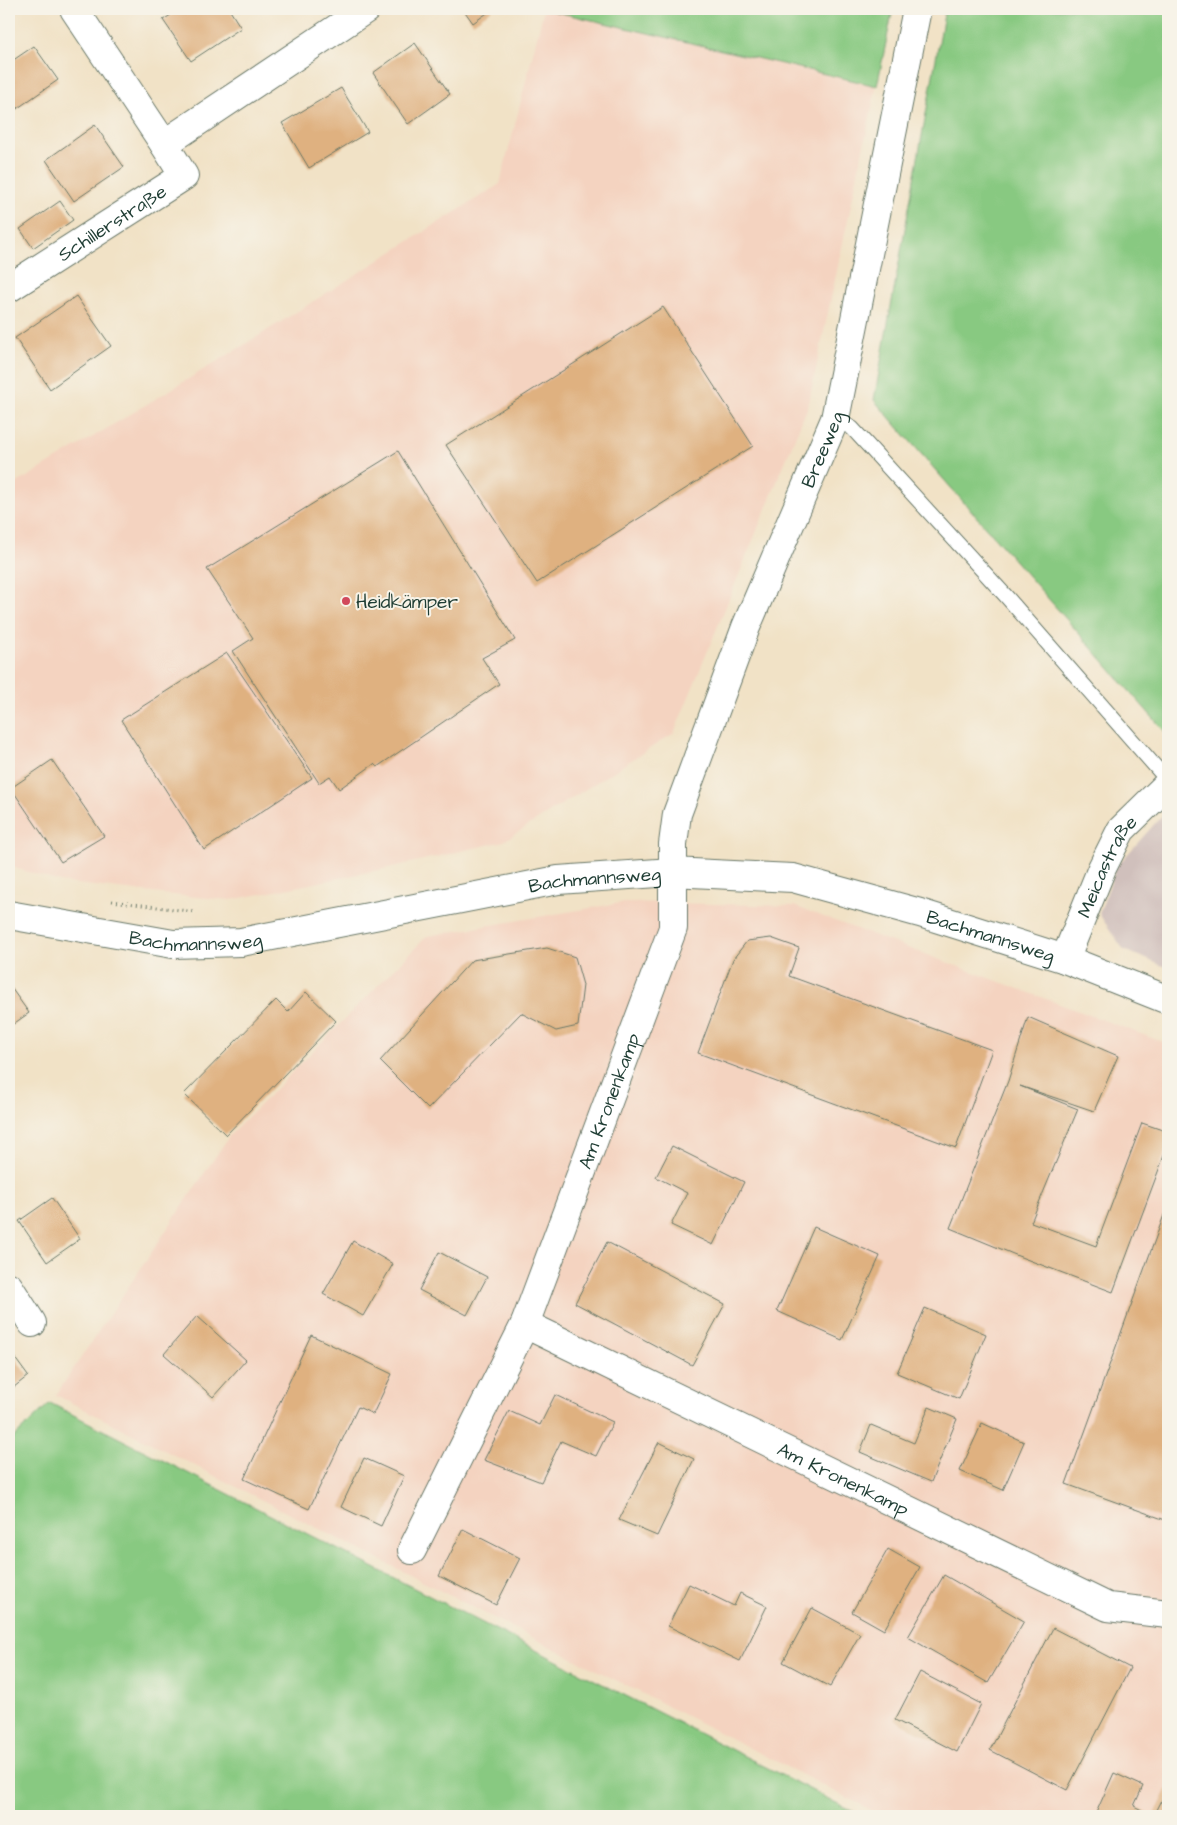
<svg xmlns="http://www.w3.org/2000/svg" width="1177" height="1825" viewBox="0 0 1177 1825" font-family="'Architects Daughter',sans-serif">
	<rect width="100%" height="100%" fill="#f7f3e8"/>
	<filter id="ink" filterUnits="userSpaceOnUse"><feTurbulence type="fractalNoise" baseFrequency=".02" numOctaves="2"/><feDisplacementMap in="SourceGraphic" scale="10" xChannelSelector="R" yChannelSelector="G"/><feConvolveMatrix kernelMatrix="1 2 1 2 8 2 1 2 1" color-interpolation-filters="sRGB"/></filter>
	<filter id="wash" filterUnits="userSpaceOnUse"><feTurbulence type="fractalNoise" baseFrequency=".0096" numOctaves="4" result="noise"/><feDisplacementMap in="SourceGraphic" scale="20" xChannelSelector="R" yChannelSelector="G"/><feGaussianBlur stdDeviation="1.12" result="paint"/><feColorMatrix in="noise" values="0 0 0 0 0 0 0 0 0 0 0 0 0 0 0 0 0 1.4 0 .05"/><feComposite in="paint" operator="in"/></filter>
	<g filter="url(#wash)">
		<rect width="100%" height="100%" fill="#f1e2c6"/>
		<g fill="#f4d3c0">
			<polygon points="544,9 893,9 808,406 674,733 504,841 393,867 231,900 162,894 60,882 9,866 9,488 236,350 500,184"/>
			<polygon points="626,902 794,906 1168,1044 1168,1816 883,1816 56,1395 230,1135 427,936"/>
		</g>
		<polygon fill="#d0c0bc" points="1168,809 1168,968 1124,950 1099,914 1117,866"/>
		<g fill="#88c981" stroke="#54835a">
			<polygon points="544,9 893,9 877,86"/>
			<polygon points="945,9 1168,9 1168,735 874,400"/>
			<polygon points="50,1403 862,1816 9,1816 9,1442"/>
		</g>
		<g id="blocks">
			<g fill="#dfb180">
				<polygon points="180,9 229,9 241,28 191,61 163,20"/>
				<polygon points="463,9 493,9 473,23"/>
				<polygon points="415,43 450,94 408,124 373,73"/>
				<polygon points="34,46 58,80 15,110 9,100 9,63"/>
				<polygon points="341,88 368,132 309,168 282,123"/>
				<polygon points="95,125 124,167 74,201 46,160"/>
				<polygon points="60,201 73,220 33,248 20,229"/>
				<polygon points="76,296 111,346 50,389 15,338"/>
				<polygon points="663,307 753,446 537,583 446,445"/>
				<polygon points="398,451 515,640 482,658 499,684 377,767 374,764 339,789 330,776 319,783 233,651 253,638 207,569"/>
				<polygon points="227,653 312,778 204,850 121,720"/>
				<polygon points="52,760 104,836 61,862 11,788"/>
				<polygon points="771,938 799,948 789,976 992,1050 956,1148 698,1053 733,959 747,941"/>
				<polygon points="547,948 575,957 583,985 578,1026 556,1031 521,1013 428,1109 380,1061 472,960"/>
				<polygon points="9,985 29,1013 9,1027"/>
				<polygon points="306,992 336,1021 226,1135 184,1094 276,1000 288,1012"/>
				<polygon points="1028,1017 1118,1056 1094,1111 1020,1086 1078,1109 1031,1222 1096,1246 1142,1123 1168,1132 1168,1145 1113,1292 1018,1256 950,1228 1008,1081"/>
				<polygon points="672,1146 744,1182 713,1245 671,1225 687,1193 656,1177"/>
				<polygon points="52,1198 80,1239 47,1262 19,1221"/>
				<polygon points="1168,1204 1168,1521 1066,1484"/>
				<polygon points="814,1227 880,1256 842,1340 777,1311"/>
				<polygon points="353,1241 393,1264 363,1316 323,1294"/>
				<polygon points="607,1242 725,1304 692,1365 575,1303"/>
				<polygon points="439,1252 487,1277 467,1315 419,1290"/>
				<polygon points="925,1308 986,1334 959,1399 897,1373"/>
				<polygon points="197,1316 246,1360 213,1397 164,1354"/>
				<polygon points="311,1335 392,1374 373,1414 358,1407 309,1509 244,1479"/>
				<polygon points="9,1350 28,1376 9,1391"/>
				<polygon points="555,1395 613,1422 596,1456 561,1441 541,1482 484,1460 509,1411 540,1425"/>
				<polygon points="929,1407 957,1419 931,1482 860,1452 871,1425 914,1443"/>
				<polygon points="982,1423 1024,1442 1003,1490 960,1471"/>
				<polygon points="659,1442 694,1459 657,1536 619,1520"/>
				<polygon points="364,1458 404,1476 381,1526 341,1507"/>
				<polygon points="463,1529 520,1558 496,1605 439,1576"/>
				<polygon points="888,1549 920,1567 884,1630 852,1612"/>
				<polygon points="944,1575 1024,1621 988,1683 908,1637"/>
				<polygon points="689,1584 734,1606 740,1593 767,1606 740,1661 668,1626"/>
				<polygon points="812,1608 860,1634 830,1687 783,1662"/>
				<polygon points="1053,1628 1130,1668 1067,1790 990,1750"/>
				<polygon points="920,1672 981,1704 957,1752 895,1720"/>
				<polygon points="1114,1773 1143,1786 1134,1806 1153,1816 1104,1816 1096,1813"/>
				<polygon points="1168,1788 1168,1816 1154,1816"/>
			</g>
		</g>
	</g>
	<g filter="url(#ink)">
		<use href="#blocks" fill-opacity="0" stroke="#687767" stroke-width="1"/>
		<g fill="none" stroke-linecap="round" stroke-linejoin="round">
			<defs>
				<polyline id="service" points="835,419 852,428 1005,595 1168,781"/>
				<g id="minor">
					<polyline points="74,9 164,144 366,9"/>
					<path id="s1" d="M9,288L184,176L164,144"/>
					<path id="s2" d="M1065,959L1102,868L1121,830L1168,784"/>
					<polyline points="9,1287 32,1323"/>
					<path id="s3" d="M525,1324L1108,1607L1168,1614"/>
					<path id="s4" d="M412,1550L525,1324L673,928V844L677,814L746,627L835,419L917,9"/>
				</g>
				<g id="tertiary">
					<path id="s5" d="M9,915L173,944L241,942L558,880L672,872L793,878L920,913L996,937L1065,959L1168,1000"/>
				</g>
			</defs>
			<use href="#service" stroke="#687767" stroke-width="16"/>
			<use href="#minor" stroke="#687767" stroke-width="30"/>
			<use href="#tertiary" stroke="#687767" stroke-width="30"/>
			<polyline stroke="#687767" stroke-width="3" stroke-dasharray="1 4" stroke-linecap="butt" points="112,901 195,912"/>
			<use href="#service" stroke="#fff" stroke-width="14"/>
			<use href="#minor" stroke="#fff" stroke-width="28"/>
			<use href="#tertiary" stroke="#fff" stroke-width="28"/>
		</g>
	</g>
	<circle fill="#d1495b" stroke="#f7f3e8" stroke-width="2" cx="346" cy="601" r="5"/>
	<g text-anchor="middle" stroke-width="4" stroke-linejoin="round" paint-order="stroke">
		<g font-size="19" fill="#1f3d34" stroke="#f7f3e8">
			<text dy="7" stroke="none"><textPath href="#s1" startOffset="122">Schillerstraße</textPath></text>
			<text dy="7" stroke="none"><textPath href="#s4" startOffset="1182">Breeweg</textPath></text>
			<text dy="7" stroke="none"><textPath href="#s2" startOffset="102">Meicastraße</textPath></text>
			<text dy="7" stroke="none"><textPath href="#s5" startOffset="594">Bachmannsweg</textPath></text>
			<text dy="7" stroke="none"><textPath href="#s5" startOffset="189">Bachmannsweg</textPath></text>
			<text dy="7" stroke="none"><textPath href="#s5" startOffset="999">Bachmannsweg</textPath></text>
			<text dy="7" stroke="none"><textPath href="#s4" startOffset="491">Am Kronenkamp</textPath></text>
			<text dy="7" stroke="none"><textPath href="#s3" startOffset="354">Am Kronenkamp</textPath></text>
		</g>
		<g font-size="19" fill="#1f3d34" stroke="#f7f3e8" text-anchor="start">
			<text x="356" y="608">Heidkämper</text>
		</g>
	</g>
	<rect width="1177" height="1825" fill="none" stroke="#f7f3e8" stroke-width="30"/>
</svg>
